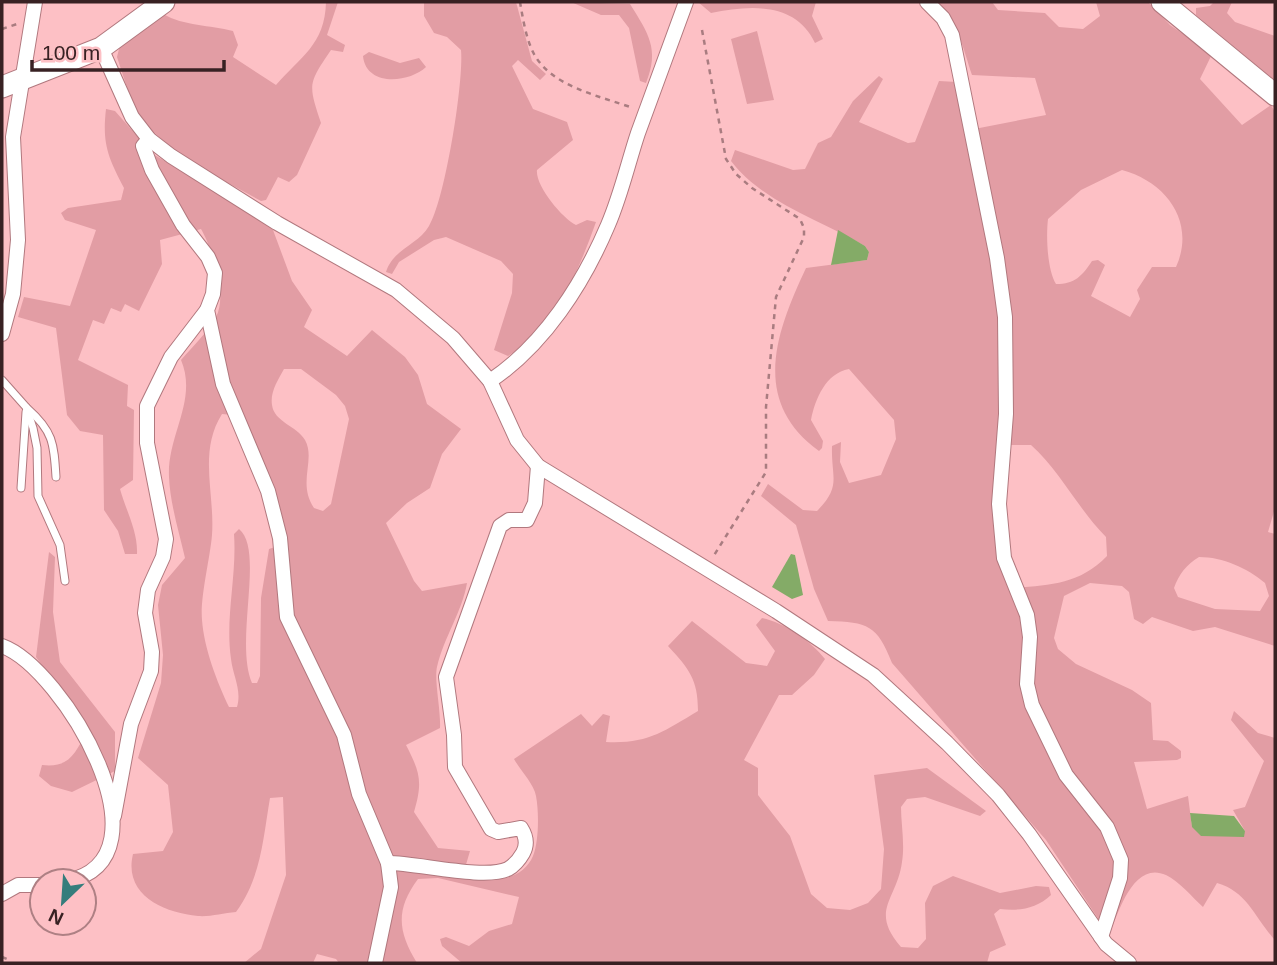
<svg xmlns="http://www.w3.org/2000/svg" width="1277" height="965" viewBox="0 0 1277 965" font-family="Arial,sans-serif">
	<rect width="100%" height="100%" fill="#fdc0c5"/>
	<g fill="#e29da4" fill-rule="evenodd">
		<path d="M326,2H338L327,35L345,45L343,52L331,50C308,84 308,84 321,123L297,175L289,182L278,177L266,200L261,201L186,160L137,118L117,57L120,45L163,14C184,26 210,25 233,31L238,45L233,57L276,85C300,57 325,45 326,2Z"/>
		<path d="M424,2H516L532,61L546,74L540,80L518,60L512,66L533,109L567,122L573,140L537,170C535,185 562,218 576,225L587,220L596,222C578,273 555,326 508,356L494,350L512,293L513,274L501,261L446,237L434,240L399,262L392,274L386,272C393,249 418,245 429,226C445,200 464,82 461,50L447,37L434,33L424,16Z"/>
		<path d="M571,2L630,4C648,33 660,49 646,83L640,81L629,28L619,15H601Z"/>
		<path d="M698,2H816L812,16L823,39L815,43C796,2 751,5 711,13Z"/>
		<path d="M936,2H992L998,10L1045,13L1059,27L1083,29L1100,16L1096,2H1148L1170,25L1212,54L1200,79L1242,125L1271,105L1275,112V508L1268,532L1275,534V646L1215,627L1193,631L1152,617L1143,624L1134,619L1129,592L1122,586L1090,583L1064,596L1054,638L1058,649L1076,664L1132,690L1151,703L1153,740L1168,741L1181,751V758L1177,760L1134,762L1147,809L1188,796L1192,827L1245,831L1233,810L1245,807L1264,761L1231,720L1234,711L1258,733L1275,738V940C1254,917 1248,892 1217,883L1203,907C1192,897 1179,881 1166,875C1133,860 1118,914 1109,935L1046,840L892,663C877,625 868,622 828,621L814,589L796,525L761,496L768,484L803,510L817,511C842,486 831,478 832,446L841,442L840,462L849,483L881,475L896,439L894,420L849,369C826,373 815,399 811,420L823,441L822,448L819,451C750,401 776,332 806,268L867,260L869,252L865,246C822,221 762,202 731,161L735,150L793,170L805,169L818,143L831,137L853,101L879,76L883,79L859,122L908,143L915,142L939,81L957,82L964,131L1046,115L1035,78L972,75C963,48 958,21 936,2ZM1122,170C1167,182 1196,223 1176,267H1152L1137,290L1140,299L1130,317L1091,296L1105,265L1098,260L1092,261C1082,276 1075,284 1056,284C1047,269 1046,236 1048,219L1081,190ZM998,445H1031C1061,472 1078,509 1106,537L1107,556C1079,585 1049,585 1012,588L996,547L992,508ZM1199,557C1223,557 1247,568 1265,583L1269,596L1260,611L1215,609L1178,597L1174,588C1179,574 1186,565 1199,557Z"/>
		<polygon points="1214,2 1232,2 1227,13 1235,22 1275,36 1275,81 1196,15 1196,8 1210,6"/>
		<polygon points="757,31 774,100 747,104 731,39"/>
		<path d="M369,52L400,63L419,58L426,67C409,83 366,87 363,56Z"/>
		<path d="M106,109L115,111L153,154L263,220L273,230L292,281L312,310L304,327L347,356L372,330L405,357L418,375L427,404L461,429L442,454L430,488L407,503L386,523L414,581L422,591L467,583C462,612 444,637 437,667C434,680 441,711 440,728L406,745C420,772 423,782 414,812L438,848L470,851L465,868C484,887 522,882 533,856C539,841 539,812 536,796C534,784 520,770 514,759L581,714L592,726L603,714L610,716L606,742C647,744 663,732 698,711C698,679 689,669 668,646L692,621L746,663L767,666L775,651L756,625L762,618C785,623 811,641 825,659L814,675L792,695H779L744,760L758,768V795L790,836L811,894L827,908L850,910L868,903L881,889L884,849L874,775L927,768L986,811L980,816L925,797L907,799L901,807C901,824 905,844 902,862C897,900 869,910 901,947L918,948L926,939L925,903L933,886L953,876L1000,893L1036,886L1049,887L1051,895C1036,909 1020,911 1000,909L994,914L1006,945L990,952L987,963H462L442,946L440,939L446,937L469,946L489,931L512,924L519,897L438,878L418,879C395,910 398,932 417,963H339L336,959L317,954L313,963H244L261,949L286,875L283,797L270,798C263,839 261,878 236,912C223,913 210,917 198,916C164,913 123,895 133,854L163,851L173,832L168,785L138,758L161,683L163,655L158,605L162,585L185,558C179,532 170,503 169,477C167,435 198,400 181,360C193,346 207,333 216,317C228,295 212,248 201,229L160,240L162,264L139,311L125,304L121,312L111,308L104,324L93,320L78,360L128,385L127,406L134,410L133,480L120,489C126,511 138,531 137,554H125L118,531L104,510L103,435L80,431L67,415L56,328L18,317L24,297L70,306L96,230L65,220L61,213L68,208L121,200L124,188C108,157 102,144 106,109ZM284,369H301L336,395L345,406L349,419L331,504L323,511L314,508C297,483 316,460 305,440C297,426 274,422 272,405C270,392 278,380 284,369ZM222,414L243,416L284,544L269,549L261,598L260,676L257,683H252C234,641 265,550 239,529L234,534C237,576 225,617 231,659C233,676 242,690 237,707H229C217,682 204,648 202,620C200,597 210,559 212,535C215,493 198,452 222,414Z"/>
		<path d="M49,552L55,557L53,612L60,662L115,732V771L72,792L51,786L39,776L42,765C71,768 74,753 88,731L36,657Z"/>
	</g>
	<g fill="#84ab67">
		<polygon points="838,230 865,246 869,252 867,260 831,265"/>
		<polygon points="791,554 795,555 803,595 792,599 772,587"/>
		<polygon points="1190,813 1234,816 1245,831 1244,837 1201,836 1192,827"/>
	</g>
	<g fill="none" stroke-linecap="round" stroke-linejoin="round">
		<defs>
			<g id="lane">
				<polyline points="2,380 26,407 33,428 37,448 38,496 60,545 65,581"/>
				<path d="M27,408C53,431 54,443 56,477"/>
				<polyline points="21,488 26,412"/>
			</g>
			<g id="street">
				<polyline points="927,2 943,18 952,35 997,258 1005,317 1006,414 999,504 1004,558 1027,615 1030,637 1027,684 1032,705 1066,775 1107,827 1121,860 1120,878 1101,937"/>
				<polyline points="101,48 132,117 149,139 171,156 277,223 396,290 453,338 490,381 517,440 538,466 776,611 873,675 947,743 998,795 1029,834 1106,944 1129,963"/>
				<polyline points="149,139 143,146 152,170 183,225 208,257 215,273 213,294 207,310 223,384 268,491 280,538 287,617 344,735 359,794 388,863 391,887 375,963"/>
				<polyline points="2,334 13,294 18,240 13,137 35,2"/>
				<path d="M490,381C544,345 583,284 608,225C621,195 628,163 638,133C654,89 670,46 686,2"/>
				<path d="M2,646C63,668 176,859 67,881"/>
				<polyline points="114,816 131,724 151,671 152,652 145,613 148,590 163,557 166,539 147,443 147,406 171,357 207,310"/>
				<path d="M388,863C418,863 484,880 508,869C515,865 519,860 523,853C528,844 526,836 521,828L498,832L491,829L455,767L454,735L446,677L500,526L509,520H527L535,503L538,466"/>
				<polyline points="2,894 18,885 42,885"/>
			</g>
			<g id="secondary">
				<polyline points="1162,2 1275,95"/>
				<polyline points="2,87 101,48 164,2"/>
			</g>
		</defs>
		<use href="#lane" stroke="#b1787e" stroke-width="9"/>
		<use href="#street" stroke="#b1787e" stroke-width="16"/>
		<use href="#secondary" stroke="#b1787e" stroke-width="23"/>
		<g stroke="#a97c80" stroke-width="2.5" stroke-dasharray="5 5" stroke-linecap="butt">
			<path d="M520,2C523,19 526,39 534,54C552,87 600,96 633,108"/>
			<polyline points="2,29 17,24"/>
			<polyline points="702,30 726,159 736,174 752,188 800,219 804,228 804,237 776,297 766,407 766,472 713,557"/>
			<polyline points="2,957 7,959 7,963"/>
		</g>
		<use href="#lane" stroke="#fff" stroke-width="7"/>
		<use href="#street" stroke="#fff" stroke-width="14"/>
		<use href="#secondary" stroke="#fff" stroke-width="21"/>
	</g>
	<rect width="1277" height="965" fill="none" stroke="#382123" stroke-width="7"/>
	<g transform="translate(63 902) rotate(205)"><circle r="33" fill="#fdc0c5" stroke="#ae8084" stroke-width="2"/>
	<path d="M0-5L12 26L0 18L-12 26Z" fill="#357d7c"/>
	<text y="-10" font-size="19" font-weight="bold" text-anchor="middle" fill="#382123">N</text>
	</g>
	<path d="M32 60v10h192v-10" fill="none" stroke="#382123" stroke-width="3.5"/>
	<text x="42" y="60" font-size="21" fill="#382123" stroke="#fdc0c5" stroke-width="5" paint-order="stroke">100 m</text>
</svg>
